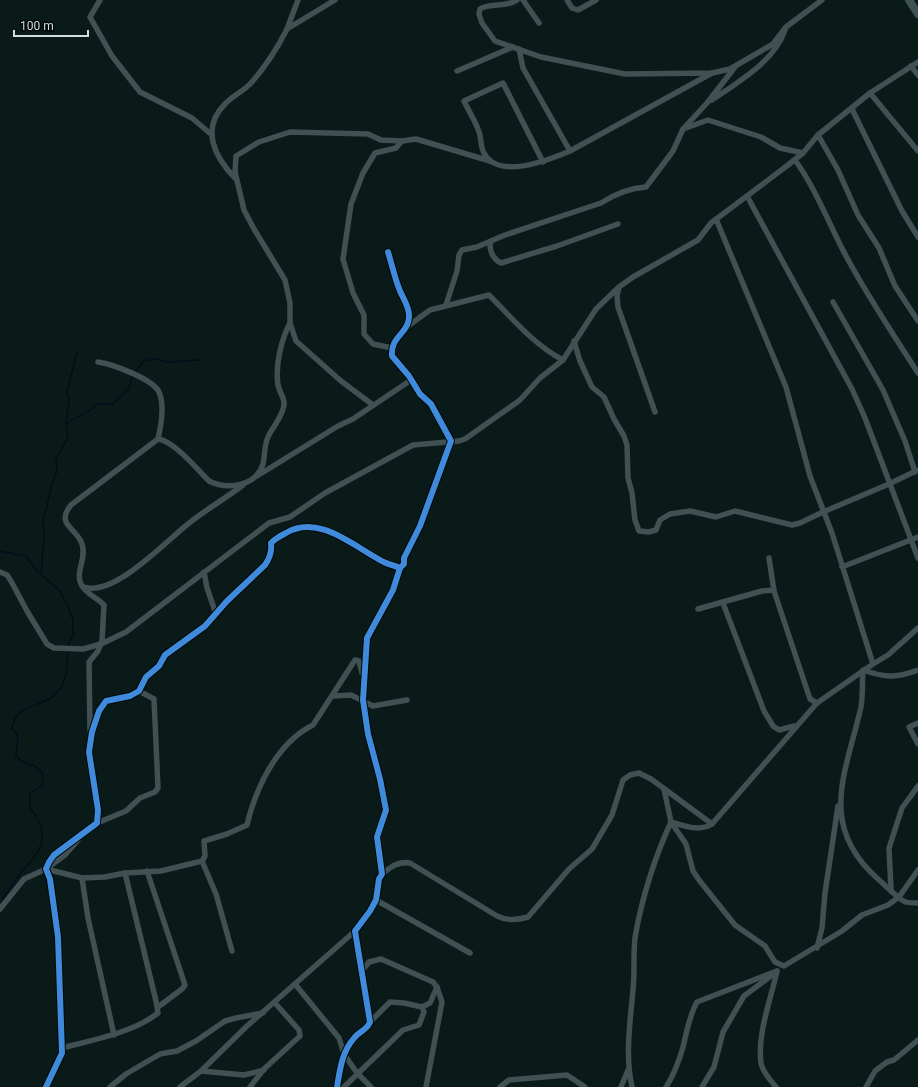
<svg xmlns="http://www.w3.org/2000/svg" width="918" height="1087" viewBox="0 0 918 1087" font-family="Roboto,sans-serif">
	<rect width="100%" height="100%" fill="#091a19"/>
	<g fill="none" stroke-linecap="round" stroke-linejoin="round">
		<g stroke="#010e1b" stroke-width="1.5">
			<path d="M66,424C76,417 89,413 98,404H113L129,389L133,374L144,361L156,359L168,362L200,360"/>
			<polyline points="0,551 26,556 37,571 59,590 67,604 73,620 73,635 68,646"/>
			<polyline points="41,572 44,537 43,522 52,484 57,471 56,459 68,438 66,424 69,400 67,392 77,352"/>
			<path d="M3,898C9,891 12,884 17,878C29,860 46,853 41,828C37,812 28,814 30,794L42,785C47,761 27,769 16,756C16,743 22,738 12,728C16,699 49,712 63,684C68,672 67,662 68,650"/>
		</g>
		<g stroke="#415053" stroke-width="5.5">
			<polyline points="100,0 90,17 112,56 140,92 192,118 212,135"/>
			<polyline points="298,0 287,29 335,0"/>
			<path d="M517,0C506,8 491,2 480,9L479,14L482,23L495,41L541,57L625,74L712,73L730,69L773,44L786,27L822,0"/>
			<polyline points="523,0 539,23"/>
			<polyline points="567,0 572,8 578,10 596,0"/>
			<polyline points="519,49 523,68 570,151"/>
			<polyline points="911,66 918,75"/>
			<polyline points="457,71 513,47"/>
			<polyline points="870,93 918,151"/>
			<path d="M712,100C738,82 775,61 785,30"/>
			<polyline points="852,109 902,211 918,237"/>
			<polyline points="683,129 708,120 761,137 780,148 803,153"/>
			<polyline points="818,135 838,170 858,215 879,248 895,286 918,321"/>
			<path d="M795,160C816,189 829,224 846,256C868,297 893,334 918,373"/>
			<path d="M543,162L503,83L464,101C469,112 477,123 480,135C481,141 481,148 484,153C498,180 549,160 570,151L712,73"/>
			<path d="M236,179C215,158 200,129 225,104C232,96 244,91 251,83C266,66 277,49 287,29"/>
			<polyline points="747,196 852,389 865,418 918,558"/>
			<polyline points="716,219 786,387 810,476 832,533 873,664"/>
			<path d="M491,241C488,249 493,259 501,263L557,246L618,224"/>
			<polyline points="619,287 617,296 618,307 655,412"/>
			<polyline points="833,302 883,390 905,441 915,472"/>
			<path d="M446,305L457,271L459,255L462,250L477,247L505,235L601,203C615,194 629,188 646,187L673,151L683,129L707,103L735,67"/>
			<path d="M408,326L430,310L489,295C513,319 533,344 563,360L596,309L619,287L633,277L698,240L711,223L788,165L803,153L818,135L870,93L918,62"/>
			<polyline points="574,341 580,361 592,387 604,397 614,419 624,436 627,445 628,478 632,493 635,520 639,531 649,532 656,530 660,520 670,514 690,511 716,517 735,511 792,525 800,523 823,512 889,484 918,470"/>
			<polyline points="392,348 373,344 364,334 364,315 353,293 343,259 351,204 363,173 375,153 396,148 402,141 416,139 490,161"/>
			<path d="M98,362C112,364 153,379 159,392C165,405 161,426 158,439"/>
			<polyline points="373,405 341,381 296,341 290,323 290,303 285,280 254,229 244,210 235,172 236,156 259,142 290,132 368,134 381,140 402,141"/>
			<polyline points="257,476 338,426 353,419 411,380"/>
			<polyline points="769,558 774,591 810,699 817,703"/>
			<polyline points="842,567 918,537"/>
			<polyline points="0,572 7,575 11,581 27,611 47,644 54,648 83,649 101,644 126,632 269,523 290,517 325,493 413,445 459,441 465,439 520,400 540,378 563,360"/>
			<polyline points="204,572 207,588 216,614"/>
			<path d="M84,587C114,597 165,542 188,524C205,510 225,499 243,485"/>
			<polyline points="723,603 764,711 773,726 779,730 794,726"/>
			<polyline points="698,609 762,591 774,590"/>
			<path d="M918,670C895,678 886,678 863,670C862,682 863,695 861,707C846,773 817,825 878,879C884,884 899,900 906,902C909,903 914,903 918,903"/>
			<polyline points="333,696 351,695 373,706 407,700"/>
			<polyline points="918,723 909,727 918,744"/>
			<path d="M90,730L89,662L98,651L102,641L104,605C97,597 85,594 81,584C75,572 87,558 82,544C76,527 55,525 71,505L158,439C174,441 197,469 209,481C227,490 256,487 263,464C265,456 264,446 268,437C273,426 282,418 284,405C285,398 279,392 278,385C275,366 281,340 290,323"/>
			<path d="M664,789L671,822C685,826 699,832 712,824L817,703L873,664L888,655L918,628"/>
			<polyline points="97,823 126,811 140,798 155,792 158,788 154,699 139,691"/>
			<polyline points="202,861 216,894 232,951"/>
			<polyline points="46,869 65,855 78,840"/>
			<polyline points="147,871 185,985 182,989 158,1007"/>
			<path d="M382,874C391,867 398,861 410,863L497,916C507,921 518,920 528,917L569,869L592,849L612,815L623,780L630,775L639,773L651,779L712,824"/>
			<polyline points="82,878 88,918 114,1035"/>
			<polyline points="891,890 889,848 902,808 918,786"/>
			<polyline points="376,900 470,953"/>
			<path d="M0,909L24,879L46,869L82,878L105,877L125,873L161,871L202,861L205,856L204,841L227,834L247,825C256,787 277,743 313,725L355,660L359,661L362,673"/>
			<polyline points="817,948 822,928 825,893 838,806"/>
			<polyline points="361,972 369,962 381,959 433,982 437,987 442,1002 426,1087"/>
			<polyline points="295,984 339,1038 344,1054 357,1073 371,1087"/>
			<polyline points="370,1022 390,1002 404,1003 422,1007 430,1003 437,987"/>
			<path d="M62,1048C92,1040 133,1033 158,1013L156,1001L125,873"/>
			<polyline points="201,1071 244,1075 264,1070"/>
			<path d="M46,1087L62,1053L58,937L50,879L46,869L49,862L54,855L97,823L98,810L89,752L92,732L99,711L106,701L130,696L139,691L146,677L159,666L165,655L205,626L227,601L265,565C270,558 272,552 271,543C275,539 280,536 286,533C318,514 352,545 380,560C386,564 393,565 400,568"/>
			<polyline points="110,1087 126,1074 160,1054 177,1051 196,1041 225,1021 236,1018 263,1013"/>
			<polyline points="180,1087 201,1071 247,1026 355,931"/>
			<polyline points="250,1087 264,1069 300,1036 299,1030 275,1003"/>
			<path d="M337,1087C340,1069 342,1051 355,1037C360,1031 367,1030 370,1022L355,931L370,911L376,900L379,879L382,874L377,837L386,810L380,779L368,734L363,700L367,638L393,590L400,568L404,564V558L420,526L451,441L431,404L420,394L409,376L392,356C390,336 410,333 409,315C409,307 403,298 400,291C395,279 392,265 388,252"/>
			<polyline points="344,1087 403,1030 419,1025 424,1012 422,1007"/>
			<polyline points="500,1087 509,1080 567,1075 585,1087"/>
			<polyline points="621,1087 628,1070"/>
			<path d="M632,1087C625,1055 630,1023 633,990C635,973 633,955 635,938C641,901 655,856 671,822L686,844L693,871L699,880L735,925L765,946L775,962L784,966L842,931L862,915L888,905L899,897L918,870"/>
			<path d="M666,1087C674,1075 679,1061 683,1047C687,1031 689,1016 697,1002L777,971"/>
			<polyline points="702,1087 714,1067 723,1032 744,996 771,976"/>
			<path d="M776,1087C771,1081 762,1071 761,1063C757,1034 771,999 777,971"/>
			<polyline points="866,1087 875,1071 887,1062 894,1060 918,1040"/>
		</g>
		<polyline stroke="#3d5052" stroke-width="8" points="909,0 918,14"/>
		<defs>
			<g id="cycleway">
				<path d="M46,1087L62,1053L58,937L50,879L46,869L49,862L54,855L97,823L98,810L89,752L92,732L99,711L106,701L130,696L139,691L146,677L159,666L165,655L205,626L227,601L265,565C270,558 272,552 271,543C275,539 280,536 286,533C318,514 352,545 380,560C386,564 393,565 400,568"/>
				<path d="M337,1087C340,1069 342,1051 355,1037C360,1031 367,1030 370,1022L355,931L370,911L376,900L379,879L382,874L377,837L386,810L380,779L368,734L363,700L367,638L393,590L400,568L404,564V558L420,526L451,441L431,404L420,394L409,376L392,356C390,336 410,333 409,315C409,307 403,298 400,291C395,279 392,265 388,252"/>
			</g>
		</defs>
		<use href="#cycleway" stroke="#010808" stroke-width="8"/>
		<use href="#cycleway" stroke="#408adc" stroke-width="6"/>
	</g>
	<path d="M14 30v6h74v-6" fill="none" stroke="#cddedc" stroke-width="2"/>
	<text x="20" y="30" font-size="12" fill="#cddedc" stroke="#010808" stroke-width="3" paint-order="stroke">100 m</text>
</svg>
